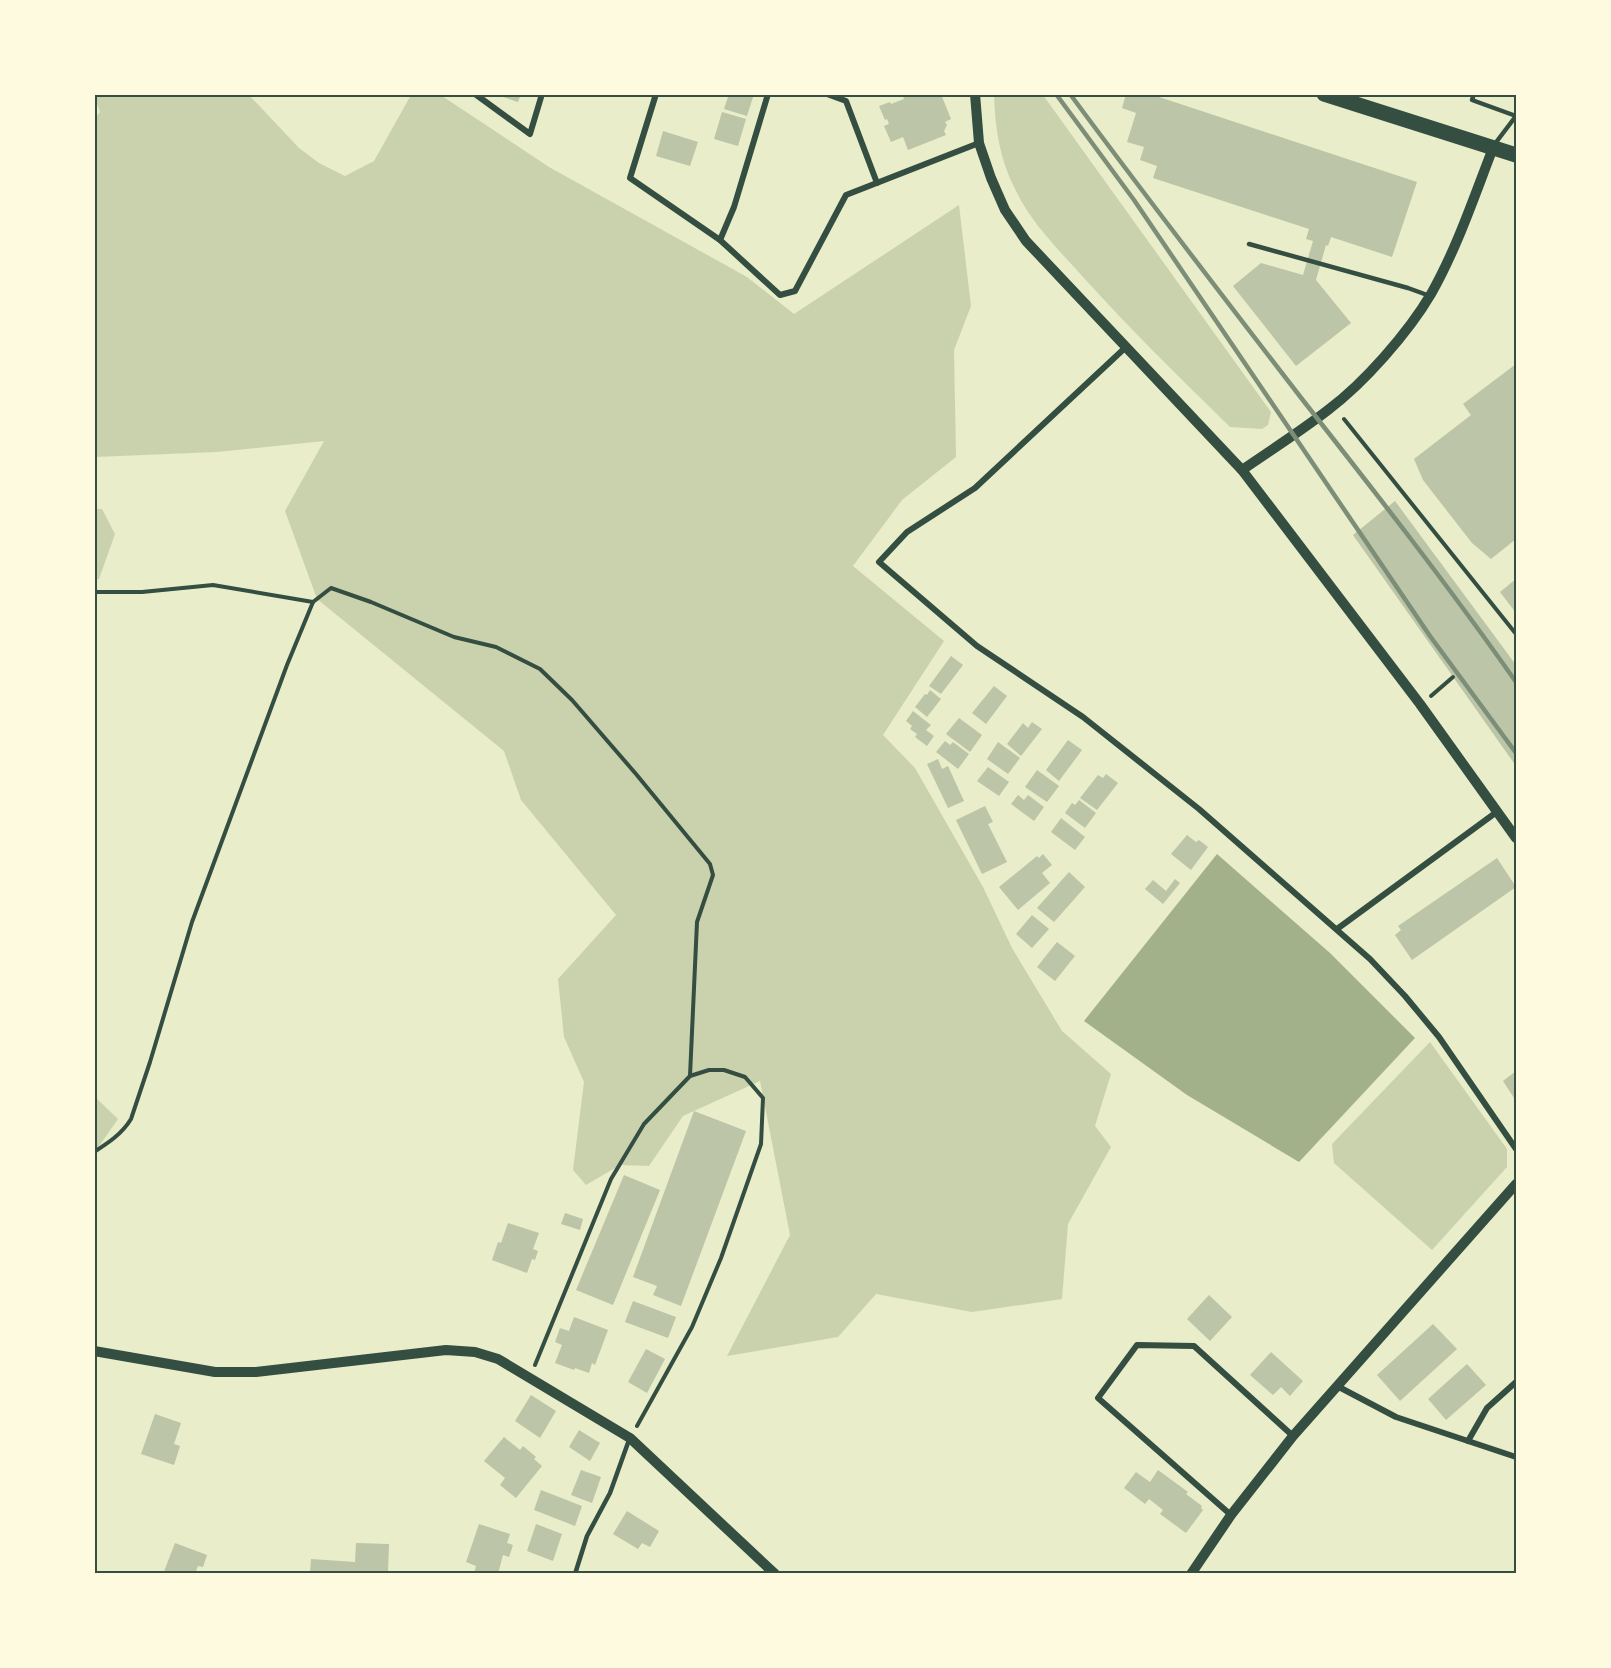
<svg xmlns="http://www.w3.org/2000/svg" width="1611" height="1668" viewBox="0 0 1611 1668" font-family="'Open Sans',sans-serif">
	<rect width="100%" height="100%" fill="#e9edc9"/>
	<g fill="#cad2ad">
		<polygon points="432,94 442,96 549,167 747,277 794,314 959,205 971,306 954,350 956,457 902,500 853,566 944,641 883,735 915,768 983,887 1012,948 1062,1031 1111,1074 1095,1126 1111,1147 1068,1224 1062,1299 972,1312 876,1294 838,1337 727,1356 790,1235 760,1081 683,1116 649,1166 620,1165 586,1185 573,1170 584,1082 564,1037 558,979 616,915 521,800 504,751 317,599 285,511 324,441 217,452 95,457 94,119 100,112 94,95 249,95 299,148 319,163 345,176 374,161 411,95"/>
		<path d="M994,95H1043L1271,412L1268,425L1262,429L1230,427C1180,378 1130,329 1083,277C1059,250 1032,224 1016,191C1000,161 995,128 994,95Z"/>
		<polygon points="95,509 102,509 115,534 99,579 95,580"/>
		<polygon points="1430,1042 1507,1149 1507,1167 1432,1250 1334,1163 1332,1144"/>
		<polygon points="95,1097 118,1119 95,1152"/>
	</g>
	<polygon fill="#a3b18a" points="1217,854 1330,953 1415,1038 1299,1162 1187,1095 1084,1021"/>
	<g fill="#bcc5a7">
		<polygon points="494,94 521,94 518,102"/>
		<polygon points="729,94 754,94 747,116 724,109"/>
		<polygon points="902,94 941,94 951,119 945,122 947,125 944,131 946,135 908,150 903,137 891,142 884,126 889,124 887,119 885,120 879,106 890,102 891,104 904,99"/>
		<polygon points="1126,94 1150,94 1417,182 1392,257 1331,237 1328,246 1326,245 1316,280 1351,323 1296,366 1233,286 1261,263 1303,275 1313,241 1306,239 1309,229 1153,178 1157,166 1140,160 1144,147 1127,142 1136,113 1122,108"/>
		<polygon points="722,112 746,119 738,146 714,139"/>
		<polygon points="663,131 698,142 690,166 656,156"/>
		<polygon points="1516,364 1516,539 1491,559 1472,543 1423,480 1414,459 1471,415 1463,404"/>
		<polygon points="1395,501 1516,665 1516,766 1353,535"/>
		<polygon points="1516,579 1516,613 1500,592"/>
		<polygon points="951,656 963,665 941,694 929,686"/>
		<polygon points="994,686 1007,696 986,724 972,713"/>
		<polygon points="930,690 941,699 927,717 915,707 925,694 927,695"/>
		<polygon points="913,711 931,725 926,730 934,736 927,746 915,737 917,734 910,729 912,726 906,721"/>
		<polygon points="959,718 982,735 970,752 946,734"/>
		<polygon points="1032,722 1042,729 1021,756 1007,744 1023,723 1028,728"/>
		<polygon points="1068,740 1082,750 1059,781 1046,770"/>
		<polygon points="945,741 950,745 953,742 969,754 958,769 936,752"/>
		<polygon points="998,742 1020,758 1008,774 987,759"/>
		<polygon points="938,759 942,769 948,766 964,801 948,808 927,764"/>
		<polygon points="988,767 1009,782 999,796 977,781"/>
		<polygon points="1037,770 1059,786 1047,802 1025,787"/>
		<polygon points="1106,774 1118,783 1097,810 1080,798 1098,775 1103,778"/>
		<polygon points="1018,795 1024,800 1028,795 1044,807 1034,821 1011,804"/>
		<polygon points="1079,800 1096,813 1085,828 1065,813 1072,803 1075,805"/>
		<polygon points="985,806 993,822 988,824 1007,862 982,874 956,820"/>
		<polygon points="1061,818 1085,837 1075,850 1051,832"/>
		<polygon points="1187,835 1196,842 1199,840 1208,847 1191,870 1171,854"/>
		<polygon points="1043,854 1052,865 1042,873 1050,883 1018,910 999,887 1037,856 1039,858"/>
		<polygon points="1497,858 1516,887 1412,960 1395,935 1401,930 1398,926"/>
		<polygon points="1069,872 1085,887 1054,922 1037,908"/>
		<polygon points="1175,879 1180,883 1163,904 1145,889 1153,880 1166,891"/>
		<polygon points="1032,915 1049,929 1032,948 1016,934"/>
		<polygon points="1057,942 1075,956 1055,981 1037,967"/>
		<polygon points="1516,1071 1516,1101 1503,1081"/>
		<polygon points="694,1111 746,1131 681,1306 653,1295 657,1286 633,1277"/>
		<polygon points="624,1175 660,1190 613,1305 576,1290"/>
		<polygon points="565,1213 583,1219 580,1230 561,1224"/>
		<polygon points="508,1223 539,1233 533,1249 538,1251 535,1260 532,1259 527,1273 492,1260 498,1242 501,1243"/>
		<polygon points="1209,1295 1232,1317 1210,1341 1187,1319"/>
		<polygon points="633,1301 676,1317 668,1338 625,1322"/>
		<polygon points="574,1317 608,1330 595,1365 592,1363 589,1373 575,1368 574,1370 555,1363 562,1345 555,1342 560,1328 569,1331"/>
		<polygon points="1433,1324 1457,1349 1400,1401 1377,1375"/>
		<polygon points="646,1349 665,1359 647,1393 628,1382"/>
		<polygon points="1271,1352 1303,1381 1290,1396 1281,1387 1273,1395 1250,1375"/>
		<polygon points="1467,1364 1486,1385 1446,1420 1428,1399"/>
		<polygon points="531,1395 556,1411 540,1438 515,1421"/>
		<polygon points="155,1414 181,1423 174,1444 180,1446 174,1465 141,1454"/>
		<polygon points="579,1430 600,1443 590,1461 569,1447"/>
		<polygon points="504,1437 520,1450 523,1446 536,1457 534,1459 542,1466 516,1498 500,1485 505,1478 484,1461"/>
		<polygon points="581,1470 601,1477 592,1503 571,1495"/>
		<polygon points="1158,1470 1188,1492 1186,1494 1202,1506 1201,1508 1203,1510 1186,1533 1160,1514 1163,1510 1149,1499 1145,1504 1124,1488 1136,1472 1150,1482"/>
		<polygon points="541,1490 582,1506 575,1526 534,1510"/>
		<polygon points="627,1511 659,1531 650,1547 642,1543 638,1549 613,1534"/>
		<polygon points="479,1524 510,1534 507,1543 513,1545 509,1557 503,1555 498,1574 474,1574 476,1566 466,1562"/>
		<polygon points="536,1524 562,1534 553,1561 527,1551"/>
		<polygon points="175,1543 207,1555 203,1567 198,1566 195,1574 163,1574"/>
		<polygon points="356,1543 389,1544 388,1572 376,1572 376,1574 310,1574 311,1559 355,1562"/>
	</g>
	<g fill="none" stroke-linecap="round" stroke-linejoin="round">
		<g stroke="#344e41" stroke-width="4">
			<polyline points="1344,419 1516,634"/>
			<polyline points="94,592 142,592 213,585 313,602"/>
			<polyline points="1431,696 1453,677"/>
			<path d="M94,1152C108,1143 122,1134 131,1119L150,1062L192,922L287,665L313,602L331,588L371,602L454,637L496,647L540,669L572,700L636,774L710,864L713,875L697,922L690,1076"/>
			<polyline points="535,1365 611,1179 644,1124 690,1076 709,1070 724,1070 745,1077 763,1098 761,1144 721,1258 692,1327 637,1426"/>
		</g>
		<g stroke="#344e41" stroke-width="4.5">
			<polyline points="1474,94 1472,100 1516,116"/>
			<polyline points="1494,145 1516,116"/>
			<polyline points="1249,244 1408,288 1430,296"/>
			<polyline points="575,1574 587,1536 610,1493 629,1440"/>
		</g>
		<g stroke="#344e41" stroke-width="6">
			<polyline points="475,94 530,134 542,94"/>
			<polyline points="656,94 630,178 720,240 780,295 795,291 846,195 979,143"/>
			<polyline points="827,94 846,101 877,183"/>
			<polyline points="720,240 734,207 768,94"/>
			<polyline points="1126,347 975,488 907,532 879,562 977,646 1083,717 1199,809 1370,959 1405,996 1439,1037 1516,1149"/>
			<polyline points="1337,929 1498,811"/>
			<polyline points="1337,1386 1396,1417 1516,1457"/>
			<polyline points="1468,1441 1487,1408 1516,1382"/>
			<polyline points="1231,1515 1098,1398 1137,1345 1194,1346 1293,1436"/>
		</g>
		<g stroke="#344e41" stroke-width="10">
			<polyline points="975,94 979,143 991,178 1005,210 1026,241 1242,470 1420,704 1516,838"/>
			<path d="M1242,470C1271,450 1301,431 1328,410C1364,383 1408,333 1431,294C1457,248 1474,197 1493,148"/>
			<polyline points="94,1351 215,1372 256,1372 446,1350 475,1352 498,1359 630,1438 775,1574"/>
			<polyline points="1191,1574 1231,1515 1293,1436 1516,1184"/>
		</g>
		<polyline stroke="#344e41" stroke-width="15" points="1324,94 1516,155"/>
		<g stroke="#7c8e77" stroke-width="4.5">
			<polyline points="1056,94 1134,200 1430,636 1516,753"/>
			<path d="M1070,94C1146,197 1224,298 1302,399C1375,492 1448,585 1516,682"/>
		</g>
	</g>
	<rect width="1611" height="1668" fill="none" stroke="#fefae0" stroke-width="192"/>
	<rect x="96" y="96" width="1419" height="1476" fill="none" stroke="#344e41" stroke-width="2"/>
</svg>
